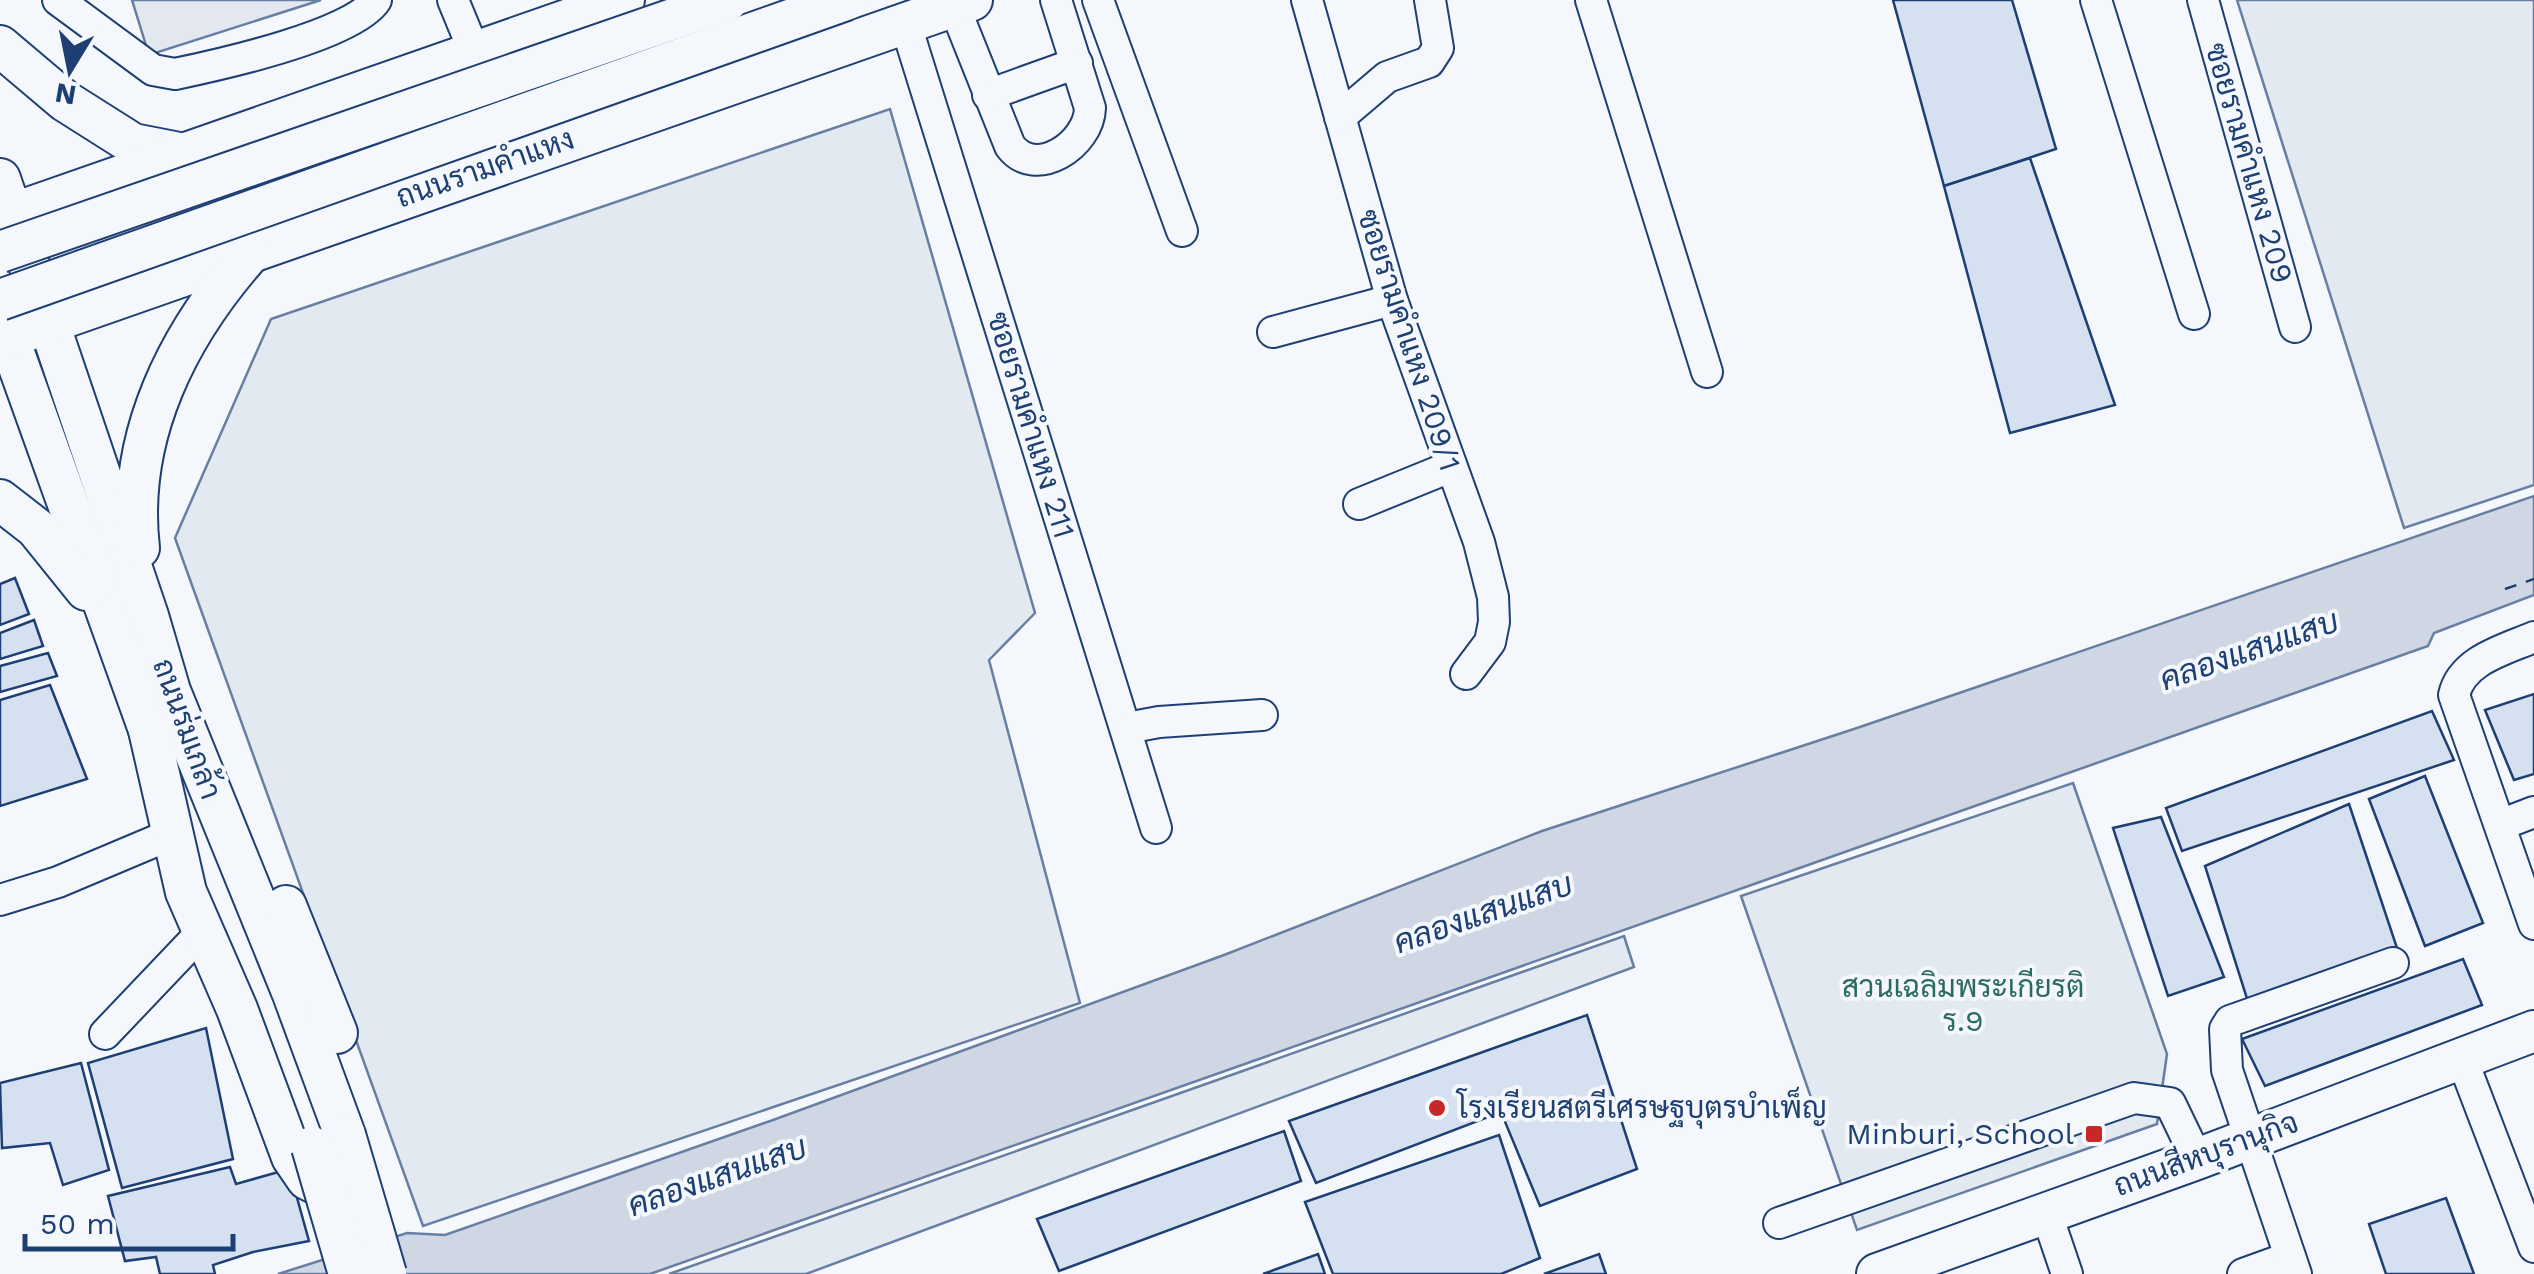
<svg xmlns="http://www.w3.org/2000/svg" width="2534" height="1274" viewBox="0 0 2534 1274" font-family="'Work Sans',Sarabun,sans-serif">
	<rect width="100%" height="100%" fill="#f4f7fb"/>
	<g fill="#e3e9f0" stroke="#687fa3" stroke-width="2.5">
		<polygon points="2237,0 2534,0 2534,485 2404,528"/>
		<polygon points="890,109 1035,613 989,660 1080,1003 423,1226 175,538 271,319"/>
		<polygon points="2073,783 2167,1054 2157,1124 1857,1230 1741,896"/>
		<polygon points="1624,936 1634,967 806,1274 669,1274"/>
	</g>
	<polygon fill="#e3e8f0" stroke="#687fa3" stroke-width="2.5" points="132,0 321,0 149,55"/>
	<polygon fill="#cfd7e4" stroke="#687fa3" stroke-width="2.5" points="2534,496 2534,595 2434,633 2428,646 650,1274 278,1274 407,1233 445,1235 773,1120 1224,955 1542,831 1857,728"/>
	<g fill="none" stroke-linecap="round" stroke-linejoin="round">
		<polyline stroke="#1d3f73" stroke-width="2.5" stroke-dasharray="12 10" stroke-linecap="butt" points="2505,589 2534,579"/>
	</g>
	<g fill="#d5e0f0" stroke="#1d3f73" stroke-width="2.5">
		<polygon points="1893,0 2012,0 2056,149 1944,186"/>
		<polygon points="2030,158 2115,405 2010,433 1944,186"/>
		<polygon points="15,578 29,614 0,625 0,584"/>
		<polygon points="34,620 43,646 0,659 0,633"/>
		<polygon points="48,653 57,676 0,692 0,666"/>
		<polygon points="50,685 87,779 0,806 0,700"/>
		<polygon points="2534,694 2534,774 2514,780 2485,710"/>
		<polygon points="2432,711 2454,760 2182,851 2166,808"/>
		<polygon points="2425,776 2483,923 2425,946 2369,799"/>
		<polygon points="2349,804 2398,951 2249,1005 2205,866"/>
		<polygon points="2161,817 2224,977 2168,996 2113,828"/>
		<polygon points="2463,959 2482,1005 2265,1086 2242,1039"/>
		<polygon points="1587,1015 1637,1169 1540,1206 1501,1112 1316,1183 1289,1121"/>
		<polygon points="206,1028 233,1159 122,1188 88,1063"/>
		<polygon points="81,1063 109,1170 63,1185 50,1143 2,1148 0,1083"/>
		<polygon points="1284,1131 1301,1181 1059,1271 1037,1219"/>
		<polygon points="1499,1135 1540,1258 1501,1274 1333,1274 1305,1202"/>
		<polygon points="230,1167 236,1184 289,1169 309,1241 253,1252 213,1265 215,1274 160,1274 156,1257 125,1261 108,1196"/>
		<polygon points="2446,1198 2474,1274 2386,1274 2369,1224"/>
		<polygon points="1318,1254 1325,1274 1263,1274"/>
		<polygon points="1599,1254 1606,1274 1544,1274"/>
	</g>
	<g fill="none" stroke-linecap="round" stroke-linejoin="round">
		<defs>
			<g id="minor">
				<path d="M58,0L153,70L175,74C218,65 354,35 376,0"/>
				<polyline points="453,0 474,51"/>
				<polyline points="1098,0 1182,231"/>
				<polyline points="1307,0 1392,300 1479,542 1493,597 1494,622 1490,642 1466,674"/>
				<polyline points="1591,0 1707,372"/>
				<polyline points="2096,0 2194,314"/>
				<polyline points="2203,0 2295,327"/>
				<path d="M954,6L1010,146C1035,180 1089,145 1090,108L1056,0"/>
				<polyline points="905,22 1156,828"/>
				<polyline points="988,95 1077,63"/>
				<polyline points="1340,117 1387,77 1429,62 1438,48 1430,0"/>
				<polyline points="1273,332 1392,300"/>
				<polyline points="1359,504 1450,467"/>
				<path d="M2534,637C2504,650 2462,660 2454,695L2534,924"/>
				<polyline points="1127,728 1159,722 1262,715"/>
				<polyline points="2500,825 2534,812"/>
				<polyline points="0,900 58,882 172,834"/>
				<polyline points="105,1034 202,932"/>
				<polyline points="2462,1059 2534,1247"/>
				<polyline points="2046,1212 2067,1274"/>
				<polyline points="1779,1223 2134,1098 2170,1103 2197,1159"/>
				<polyline points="2243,1274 2290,1257"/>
				<polyline points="2296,1274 2227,1070 2225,1029 2230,1021 2393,963"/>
			</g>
			<g id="major">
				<polyline points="0,46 65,101 133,144 179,153"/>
				<polyline points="0,179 148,616 170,691 293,994 345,1135"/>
				<polyline points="0,218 624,0"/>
				<polyline points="0,314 157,752"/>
				<polyline points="0,340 972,0"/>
				<polyline points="0,500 36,528 86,590"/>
				<path d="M139,548C126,436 178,334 251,252"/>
				<polyline points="149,730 186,892 237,1009 292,1157 307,1179 321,1186 340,1182"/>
				<polyline points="286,906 337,1033"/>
				<polyline points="1877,1274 2197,1159 2534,1031"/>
			</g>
		</defs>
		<use href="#minor" stroke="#1d3f73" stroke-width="34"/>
		<use href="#major" stroke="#1d3f73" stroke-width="44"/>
		<use href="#minor" stroke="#f4f7fb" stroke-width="30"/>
		<use href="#major" stroke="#f4f7fb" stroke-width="40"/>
		<defs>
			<g id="major-bridge">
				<polyline points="0,252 728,0"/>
				<polyline points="0,300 846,0"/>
				<polyline points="345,1135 386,1274"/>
				<polyline points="312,1147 349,1274"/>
			</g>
		</defs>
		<use href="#major-bridge" stroke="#1d3f73" stroke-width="44" stroke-linecap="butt"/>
		<use href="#major-bridge" stroke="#f4f7fb" stroke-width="40"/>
	</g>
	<g fill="#c62828" stroke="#f4f7fb" stroke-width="4">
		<circle cx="1437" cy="1108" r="10"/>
		<rect x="2084" y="1124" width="20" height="20" rx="5"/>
	</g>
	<g text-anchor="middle" stroke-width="8" stroke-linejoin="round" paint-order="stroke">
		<g font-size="30" fill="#1d3f73" stroke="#f4f7fb">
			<text transform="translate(2249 163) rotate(74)" y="10">ซอยรามคำแหง 209</text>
			<text transform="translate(485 168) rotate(-19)" y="10">ถนนรามคำแหง</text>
			<text transform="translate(1409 340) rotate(72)" y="10">ซอยรามคำแหง 209/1</text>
			<text transform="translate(1031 425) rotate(73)" y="10">ซอยรามคำแหง 211</text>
			<text transform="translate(187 729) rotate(70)" y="10">ถนนร่มเกล้า</text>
			<text transform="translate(2206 1154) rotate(-20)" y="10">ถนนสีหบุรานุกิจ</text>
		</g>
		<g font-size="30" fill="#2c6c60" stroke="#f4f7fb">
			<text x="1963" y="997">สวนเฉลิมพระเกียรติ<tspan x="1963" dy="34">ร.9</tspan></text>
		</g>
		<g font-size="30" fill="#1d3f73" stroke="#f4f7fb" text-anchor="start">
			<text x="1457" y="1118">โรงเรียนสตรีเศรษฐบุตรบำเพ็ญ</text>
			<text x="2074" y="1144" text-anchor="end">Minburi, School</text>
		</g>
		<g font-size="32" font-style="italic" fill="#1d3f73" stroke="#f4f7fb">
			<text transform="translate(2249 650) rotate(-19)" y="11">คลองแสนแสบ</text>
			<text transform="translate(1483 913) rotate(-19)" y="11">คลองแสนแสบ</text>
			<text transform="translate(717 1176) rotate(-19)" y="11">คลองแสนแสบ</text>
		</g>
	</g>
	<g transform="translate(70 70) rotate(190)" stroke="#f4f7fb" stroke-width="8" paint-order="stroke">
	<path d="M0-8L18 38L0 25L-18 38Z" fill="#1d3f73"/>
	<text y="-15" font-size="28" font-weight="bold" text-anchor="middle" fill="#1d3f73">N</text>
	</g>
	<path d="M25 1234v15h208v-15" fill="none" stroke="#1d3f73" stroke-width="5"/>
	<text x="40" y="1234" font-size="30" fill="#1d3f73" stroke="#f4f7fb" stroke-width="8" paint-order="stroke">50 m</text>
</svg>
